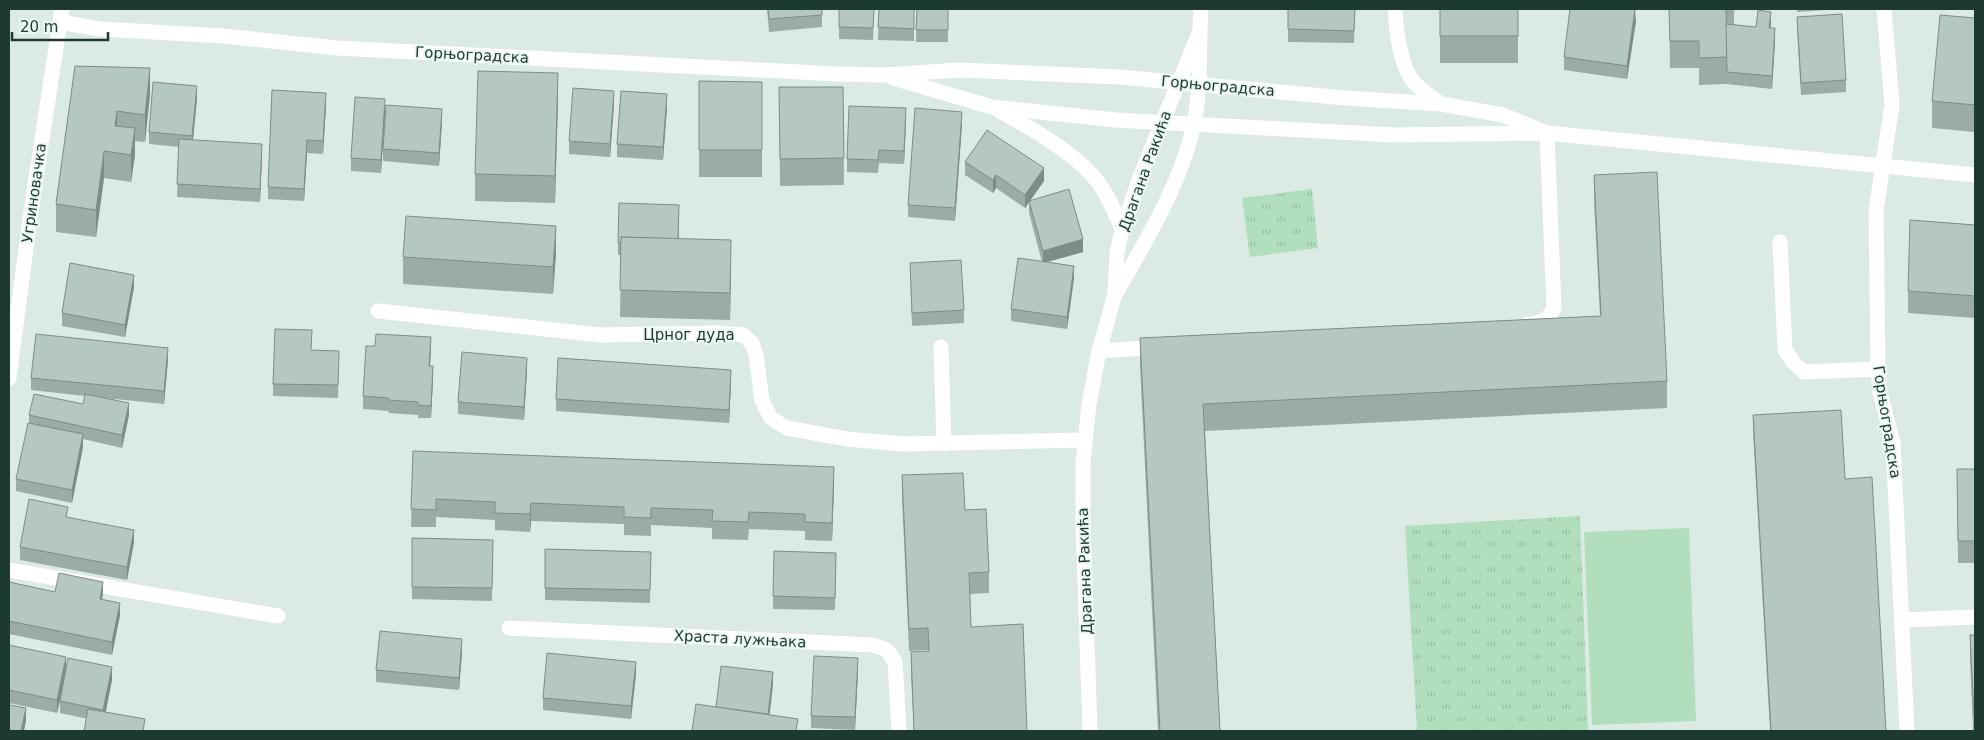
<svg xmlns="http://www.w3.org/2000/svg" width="1984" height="740" viewBox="0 0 1984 740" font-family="'DejaVu Sans',sans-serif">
	<defs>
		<pattern id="park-tufts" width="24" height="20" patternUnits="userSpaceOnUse" patternTransform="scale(1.25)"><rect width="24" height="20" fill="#b1debd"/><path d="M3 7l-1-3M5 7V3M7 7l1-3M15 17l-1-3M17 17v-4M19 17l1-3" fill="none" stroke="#98bfa3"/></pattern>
	</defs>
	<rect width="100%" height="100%" fill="#dceae4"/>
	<g fill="url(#park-tufts)">
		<polygon points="1312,189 1318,248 1250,257 1242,198"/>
		<polygon points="1580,516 1588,731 1417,731 1405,526"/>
	</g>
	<polygon fill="#b1debd" points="1689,528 1696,721 1592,725 1584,532"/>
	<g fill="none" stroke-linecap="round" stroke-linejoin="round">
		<g stroke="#fff" stroke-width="15">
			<polyline points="1780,242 1785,350 1794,363 1804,372 1878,369"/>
			<path d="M1528,324C1541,323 1548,320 1554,308L1547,133"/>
			<polyline points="941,347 944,444"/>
			<polyline points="1099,351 1161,347"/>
		</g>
		<g stroke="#fff" stroke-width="15">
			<path d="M1395,9C1396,29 1400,65 1413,81C1420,90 1431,97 1441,104"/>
			<polyline points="1884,9 1892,105 1876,210 1878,369 1880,392 1893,443 1907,731"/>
			<path d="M1116,293C1146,241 1182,182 1194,123C1202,86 1198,47 1201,9"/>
			<polyline points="378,311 600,335 719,333 743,335 752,343 756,355 762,401 771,418 787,428 847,439 903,444 1084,440"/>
			<polyline points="9,570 278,616"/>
			<polyline points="1902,620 1975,617"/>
			<polyline points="509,628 873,645 887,650 895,662 899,731"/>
			<polyline points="1090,731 1083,522 1083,463 1089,404 1099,351 1115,294 1117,253 1122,230 1141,174 1199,33"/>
		</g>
		<g stroke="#fff" stroke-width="15">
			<polyline points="60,22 100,29 224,36 337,48 838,74 885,75 959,70 1120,77 1345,98 1441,104 1503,115 1547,133"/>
			<polyline points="893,78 992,107 1116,120 1393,135 1547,133 1975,175"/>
			<path d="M998,110C1030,128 1068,148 1093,176C1107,192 1115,211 1122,230"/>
			<polyline points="9,378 31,211 62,9"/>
		</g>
	</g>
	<g fill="#9baca4">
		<polygon points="767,9 839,9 822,10 822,27 769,32"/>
		<polygon points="874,9 873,40 839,39 839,27"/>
		<polygon points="879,9 914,9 914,41 878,40"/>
		<polygon points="917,9 948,9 948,42 916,42"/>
		<polygon points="1288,9 1355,9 1354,43 1288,42"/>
		<rect x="1440" y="9" width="78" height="54"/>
		<polygon points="1669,9 1734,9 1734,25 1756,27 1771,24 1770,28 1775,41 1772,89 1727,84 1699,85 1699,68 1670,68"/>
		<polygon points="1797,9 1842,9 1797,12"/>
		<polygon points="1797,17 1846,80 1846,92 1801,95 1797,30"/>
		<polygon points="1975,18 1975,132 1932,128 1932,101"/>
		<polygon points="1636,21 1627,79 1564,70 1564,57"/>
		<polygon points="75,66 150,95 145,142 135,141 135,155 131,182 104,178 96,237 56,232 56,204"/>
		<polygon points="699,81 762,82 762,177 699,177"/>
		<polygon points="779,87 843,87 844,185 780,186"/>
		<polygon points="197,99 193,140 262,156 260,202 177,197 179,147 149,144 149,132"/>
		<polygon points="558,100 555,203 475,201 475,174"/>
		<polygon points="614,104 610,157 569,154 569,141"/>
		<polygon points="326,106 323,154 307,153 304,201 268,199 268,187"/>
		<polygon points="667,107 663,160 617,157 617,144"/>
		<polygon points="385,112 381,173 351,171 351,158"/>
		<polygon points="906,121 904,164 879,163 878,173 847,172 847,159"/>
		<polygon points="442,122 439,166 383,161 383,149"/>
		<polygon points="962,124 955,221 908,217 908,205"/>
		<polygon points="965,162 1044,181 1030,200 1083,252 1047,262 1074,278 1067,329 1011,321 1011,309 1042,262 1029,213 1029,202 1025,208 996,188 993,193 965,175"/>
		<polygon points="1594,175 1667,381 1667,408 1205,431 1220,731 1158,731 1140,365 1140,338 1600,316 1594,202"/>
		<polygon points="679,218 679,239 731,267 730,320 620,317 621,255 618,255 618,243"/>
		<polygon points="1975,225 1975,318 1908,313 1908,291"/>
		<polygon points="556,253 553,294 403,284 403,257"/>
		<polygon points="910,263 964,310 964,323 912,326"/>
		<polygon points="134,287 125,337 62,326 62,313"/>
		<polygon points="312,350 339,351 338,398 273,396 273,384"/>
		<polygon points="431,350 430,366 433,379 431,418 418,418 418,415 389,413 388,411 363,409 363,396"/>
		<polygon points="168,360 164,404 105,398 129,415 122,448 83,439 83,447 72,503 16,491 16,479 29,423 29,415 83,404 85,396 31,390 31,378"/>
		<polygon points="527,370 524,420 458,414 458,402"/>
		<polygon points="731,382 729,423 556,411 556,399"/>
		<polygon points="1753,415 1845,479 1886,731 1770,731 1753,432"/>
		<polygon points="413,451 834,485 832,541 805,540 805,531 749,529 748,540 712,539 712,528 651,525 651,536 624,535 624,524 531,521 530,532 495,530 495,520 436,517 436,527 411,527"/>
		<polygon points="1957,469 1975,469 1975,563 1958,563"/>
		<polygon points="902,475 965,510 989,572 989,593 970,594 971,627 1027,731 914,731 911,673 911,652 928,651 928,650 909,651 902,497"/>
		<polygon points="68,517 134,542 127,580 20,560 20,547"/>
		<polygon points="412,538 493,540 492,601 412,599"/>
		<polygon points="545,549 651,552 650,603 545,600"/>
		<polygon points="836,553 835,610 773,609 773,596"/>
		<polygon points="9,582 55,592 103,594 102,599 120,615 112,655 9,634"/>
		<polygon points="1970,635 1975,635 1975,731 1973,731 1970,657"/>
		<polygon points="9,645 66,667 112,680 106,712 145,731 60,713 60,702 57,713 9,703"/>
		<polygon points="462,652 459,690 376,682 376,670"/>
		<polygon points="858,671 855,730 811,728 811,716"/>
		<polygon points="636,674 631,719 543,710 543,698"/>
	</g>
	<g fill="#7e8c86">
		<polygon points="1635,9 1636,21 1627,79 1627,66"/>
		<polygon points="1771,12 1771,24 1769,40 1769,28"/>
		<polygon points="1775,28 1775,41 1772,89 1772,76"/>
		<polygon points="150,68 150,95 145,142 145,115"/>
		<polygon points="558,73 558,100 555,203 555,176"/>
		<polygon points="197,86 197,99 192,148 192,136"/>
		<polygon points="614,91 614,104 610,157 610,144"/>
		<polygon points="326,93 326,106 323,154 323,141"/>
		<polygon points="667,94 667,107 663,160 663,147"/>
		<polygon points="385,99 385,112 381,173 381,160"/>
		<polygon points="906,108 906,121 904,164 904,151"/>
		<polygon points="442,109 442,122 439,166 439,153"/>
		<polygon points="117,111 117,138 115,126"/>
		<polygon points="962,112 962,124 955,221 955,208"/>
		<polygon points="135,128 135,155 131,182 131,155"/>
		<polygon points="307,140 307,153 304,201 304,189"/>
		<polygon points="262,144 262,156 260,202 260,189"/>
		<polygon points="104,151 104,178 96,237 96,210"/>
		<polygon points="1044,168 1044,181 1025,208 1025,195"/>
		<polygon points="996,175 996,188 993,193 993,180"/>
		<polygon points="556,226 556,253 553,294 553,267"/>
		<polygon points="1083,239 1083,252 1043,263 1043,251"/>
		<polygon points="731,240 731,267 730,320 730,293"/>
		<polygon points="1074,266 1074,278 1067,329 1067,317"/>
		<polygon points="134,275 134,287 125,337 125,325"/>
		<polygon points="431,337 431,350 429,379 429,366"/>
		<polygon points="168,348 168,360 164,404 164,391"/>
		<polygon points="527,358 527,370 524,420 524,407"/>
		<polygon points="433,366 433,379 431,418 431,406"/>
		<polygon points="731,370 731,382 729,423 729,410"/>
		<polygon points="129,403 129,415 122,448 122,435"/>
		<polygon points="83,434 83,447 72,503 72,490"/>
		<polygon points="834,467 834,485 832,541 832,523"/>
		<polygon points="531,503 531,521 530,532 530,514"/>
		<polygon points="134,530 134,542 127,580 127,567"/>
		<polygon points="103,582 103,594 100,611 100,599"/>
		<polygon points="120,603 120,615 112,655 112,642"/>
		<polygon points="462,639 462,652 459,690 459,678"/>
		<polygon points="66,657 66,669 57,713 57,700"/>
		<polygon points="858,658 858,671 855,730 855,717"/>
		<polygon points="636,662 636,674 631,719 631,706"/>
		<polygon points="112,667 112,680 103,723 103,710"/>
		<polygon points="773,672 773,685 768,729 768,716"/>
		<polygon points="26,708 26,721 24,731 21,731"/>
	</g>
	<g fill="#b4c8bf" stroke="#7e8c86">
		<polygon points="768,9 822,9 822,15 769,19"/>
		<polygon points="839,9 874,9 873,28 839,27"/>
		<polygon points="879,9 914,9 914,29 878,27"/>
		<polygon points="917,9 948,9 948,30 916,30"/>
		<polygon points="1288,9 1355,9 1354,31 1288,29"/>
		<rect x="1440" y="9" width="78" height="27"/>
		<polygon points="1570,9 1635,9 1627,66 1564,57"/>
		<polygon points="1669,9 1726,9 1727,57 1699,58 1699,41 1670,41"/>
		<polygon points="1758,10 1771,12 1769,28 1775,28 1772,76 1727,72 1726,24 1756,27"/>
		<polygon points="1842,14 1846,80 1801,83 1797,17"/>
		<polygon points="1940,15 1975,18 1975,105 1932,101"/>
		<polygon points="75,66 150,68 145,115 117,111 115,126 135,128 131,155 104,151 96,210 56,204"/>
		<polygon points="478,71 558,73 555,176 475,174"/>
		<polygon points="699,81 762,82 762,150 699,150"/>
		<polygon points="153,82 197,86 192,136 149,132"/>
		<polygon points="779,87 843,87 844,158 780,159"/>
		<polygon points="573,88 614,91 610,144 569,141"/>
		<polygon points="272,90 326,93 323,141 307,140 304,189 268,187"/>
		<polygon points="621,91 667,94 663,147 617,144"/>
		<polygon points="355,97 385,99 381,160 351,158"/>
		<polygon points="386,105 442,109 439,153 383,149"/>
		<polygon points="849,106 906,108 904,151 879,150 878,160 847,159"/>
		<polygon points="915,108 962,112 955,208 908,205"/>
		<polygon points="987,130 1044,168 1025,195 996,175 993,180 965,162"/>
		<polygon points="179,139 262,144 260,189 177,184"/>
		<polygon points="1657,172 1667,381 1203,404 1220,731 1160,731 1140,338 1601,316 1594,175"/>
		<polygon points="1069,189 1083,239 1043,251 1029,201"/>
		<polygon points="619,203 679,205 678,239 621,237 621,243 618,243"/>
		<polygon points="406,216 556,226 553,267 403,257"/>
		<polygon points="1910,220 1975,225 1975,296 1908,291"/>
		<polygon points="621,237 731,240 730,293 620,290"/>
		<polygon points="1018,258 1074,266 1067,317 1011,309"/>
		<polygon points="961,260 964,310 912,313 910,263"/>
		<polygon points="70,263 134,275 125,325 62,313"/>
		<polygon points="275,329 312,330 311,350 339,351 338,385 273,384"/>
		<polygon points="36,334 168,348 164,391 31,378"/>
		<polygon points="376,334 431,337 429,366 433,366 431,406 418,405 418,402 389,400 388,398 363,396 366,346 375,346"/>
		<polygon points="462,352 527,358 524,407 458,402"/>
		<polygon points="558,358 731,370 729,410 556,399"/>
		<polygon points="34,394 83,404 85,394 129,403 122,435 29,415"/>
		<polygon points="1841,410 1845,479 1872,477 1886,731 1771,731 1753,415"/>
		<polygon points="28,423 83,434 72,490 16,479"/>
		<polygon points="413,451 834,467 832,523 805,522 805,514 749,512 748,522 712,521 713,510 651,508 651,518 624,517 624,507 531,503 530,514 495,513 495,502 436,499 436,510 411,509"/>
		<polygon points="1957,469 1975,469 1975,541 1958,541"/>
		<polygon points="963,473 965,510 986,509 989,572 969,573 971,627 1023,624 1027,731 914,731 911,652 929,651 928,628 909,629 902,475"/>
		<polygon points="29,499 68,507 66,517 134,530 127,567 20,547"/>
		<polygon points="412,538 493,540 492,588 412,587"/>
		<polygon points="545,549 651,552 650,590 545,588"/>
		<polygon points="774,551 836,553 835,598 773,596"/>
		<polygon points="59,573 103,582 100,599 120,603 112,642 9,621 9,582 55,592"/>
		<polygon points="380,631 462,639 459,678 376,670"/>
		<polygon points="1970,635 1975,635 1975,717 1974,717"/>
		<polygon points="9,645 66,657 57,700 9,690"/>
		<polygon points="547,653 636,662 631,706 543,698"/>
		<polygon points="814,656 858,658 855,717 811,716"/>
		<polygon points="68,658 112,667 103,710 60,701"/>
		<polygon points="721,666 773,672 768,714 716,707"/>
		<polygon points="696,704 798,719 796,731 692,731"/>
		<polygon points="9,705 26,708 21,731 9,731"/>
		<polygon points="88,709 145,719 143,731 84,731"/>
	</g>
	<g text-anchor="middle" stroke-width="4" stroke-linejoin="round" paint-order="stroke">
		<g font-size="15" fill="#1c3a32" stroke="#ecf7f1">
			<text transform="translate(472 55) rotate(3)" y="5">Горњоградска</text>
			<text transform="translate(1218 86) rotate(5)" y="5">Горњоградска</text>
			<text transform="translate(1145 171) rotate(-70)" y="5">Драгана Ракића</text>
			<text transform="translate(34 193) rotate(-82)" y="5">Угриновачка</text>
			<text x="689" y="340">Црног дуда</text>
			<text transform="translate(1887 422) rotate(81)" y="5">Горњоградска</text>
			<text transform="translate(1085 571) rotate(-92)" y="5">Драгана Ракића</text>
			<text transform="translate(740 639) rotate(3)" y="5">Храста лужњака</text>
		</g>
	</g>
	<rect width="1984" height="740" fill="none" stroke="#1c3a32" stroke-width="20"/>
	<path d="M12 32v8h96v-8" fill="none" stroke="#1c3a32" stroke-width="2.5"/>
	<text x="20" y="32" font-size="15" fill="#1c3a32" stroke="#ecf7f1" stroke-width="4" paint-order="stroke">20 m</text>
</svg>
